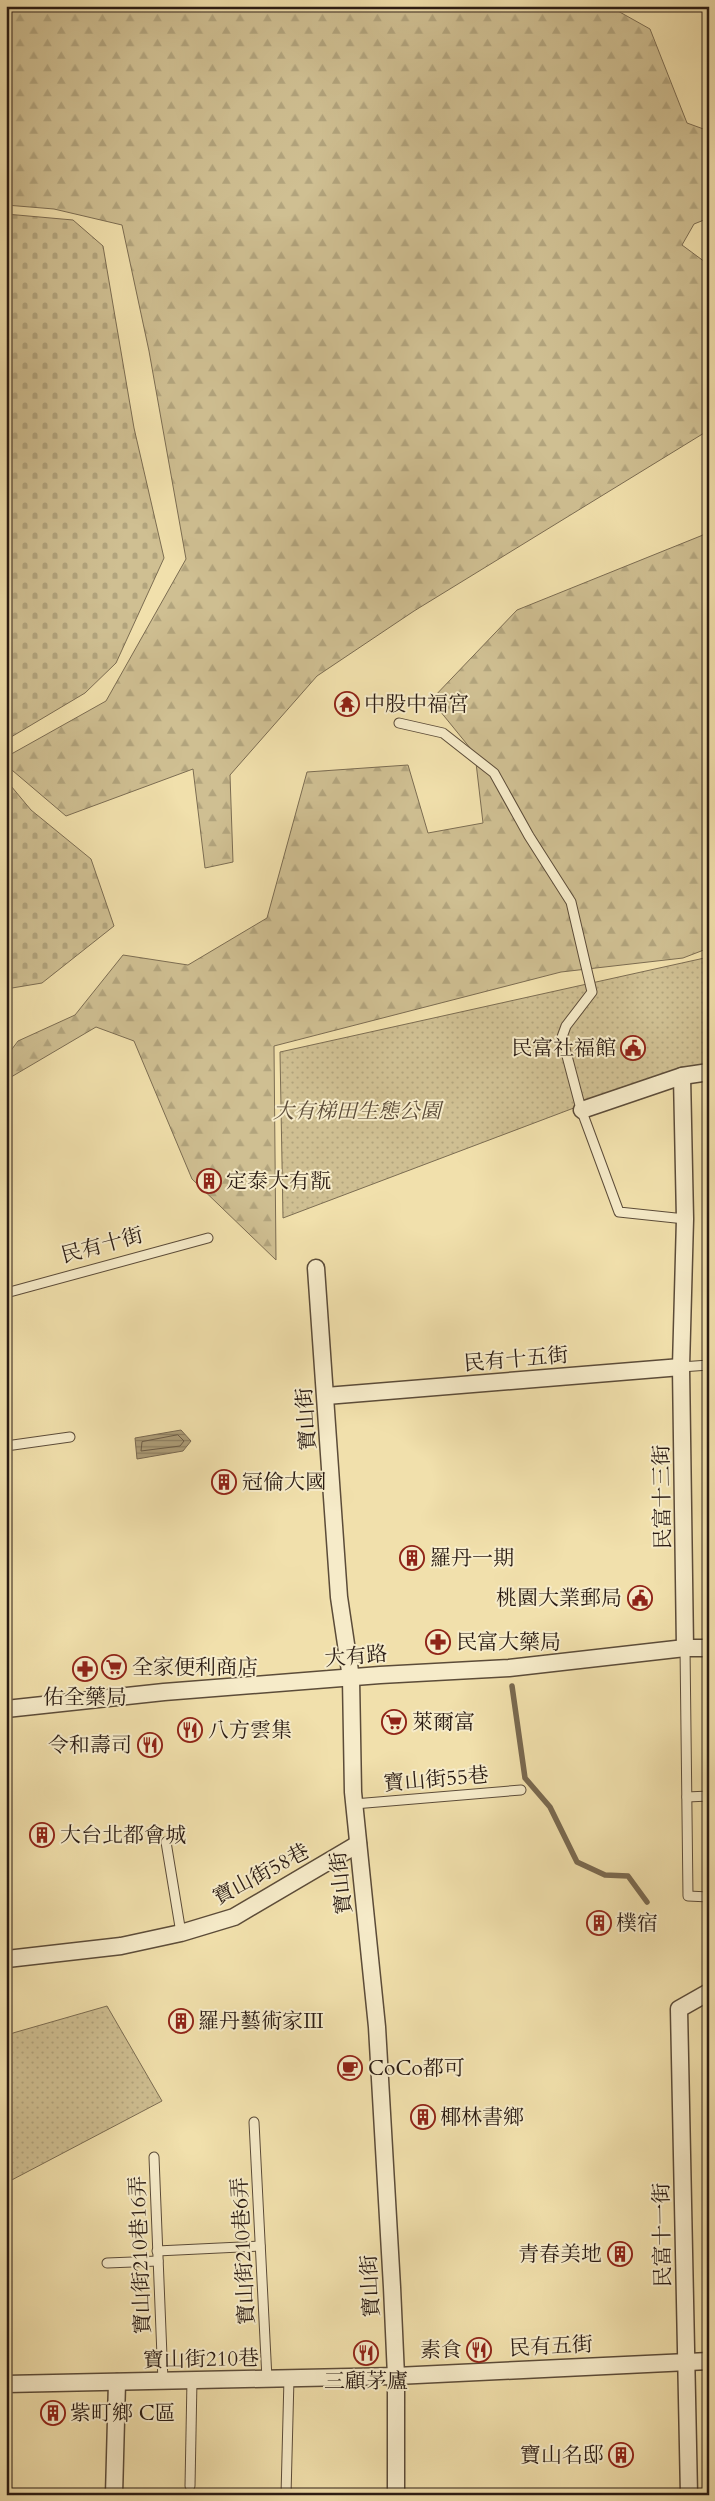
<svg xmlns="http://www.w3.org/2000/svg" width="715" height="2501" viewBox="0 0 715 2501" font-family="Cardo,'Noto Serif TC',serif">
	<defs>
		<pattern id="grass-dots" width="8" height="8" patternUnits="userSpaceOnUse" patternTransform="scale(1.25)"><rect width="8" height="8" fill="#cfbf92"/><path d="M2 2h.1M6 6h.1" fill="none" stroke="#b2a47d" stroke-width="1.8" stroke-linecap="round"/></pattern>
		<pattern id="forest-firs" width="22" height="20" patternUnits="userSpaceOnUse" patternTransform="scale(1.25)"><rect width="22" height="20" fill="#cfbf92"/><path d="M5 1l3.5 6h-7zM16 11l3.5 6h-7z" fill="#b2a47d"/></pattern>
		<pattern id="cemetery-stones" width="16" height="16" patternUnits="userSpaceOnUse" patternTransform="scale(1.25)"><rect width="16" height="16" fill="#cfbf92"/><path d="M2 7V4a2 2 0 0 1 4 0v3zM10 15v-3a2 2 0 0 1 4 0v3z" fill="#b2a47d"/></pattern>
		<pattern id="water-rules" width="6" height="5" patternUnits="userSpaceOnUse" patternTransform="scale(1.25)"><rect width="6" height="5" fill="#ad9d78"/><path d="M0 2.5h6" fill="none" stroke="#8d7f61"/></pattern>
	</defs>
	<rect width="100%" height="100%" fill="#f1e0ac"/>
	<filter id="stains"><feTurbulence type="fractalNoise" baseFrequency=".004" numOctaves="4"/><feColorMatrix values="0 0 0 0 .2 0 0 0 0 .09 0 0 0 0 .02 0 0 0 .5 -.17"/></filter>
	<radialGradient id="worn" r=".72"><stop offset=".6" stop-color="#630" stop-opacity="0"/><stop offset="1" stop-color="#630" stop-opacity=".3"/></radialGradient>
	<g fill="url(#grass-dots)" stroke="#7c6d52">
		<polygon points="709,957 709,1064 669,1072 283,1218 280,1052"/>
		<polygon points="107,2006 162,2101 6,2183 6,2035"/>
	</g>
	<g fill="url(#forest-firs)" stroke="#7c6d52">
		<polygon points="6,6 609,6 650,29 687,123 709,131 709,218 694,224 682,245 709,265 709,430 414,611 317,676 230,775 233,862 205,868 193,769 66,816 6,765 6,757 106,701 186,559 149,351 122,225 54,209 6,205"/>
		<polygon points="709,524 709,948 683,958 561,972 274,1046 276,1260 192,1179 134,1041 96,1027 6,1080 6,1057 18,1041 75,1015 123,955 188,965 267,918 307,772 408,765 428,833 483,823 475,754 431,700 517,610 703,535"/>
	</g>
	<g fill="url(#cemetery-stones)" stroke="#7c6d52">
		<polygon points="6,214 73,220 103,246 134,428 164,558 116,663 85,693 6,740"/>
		<polygon points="6,780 31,810 91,859 114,926 42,983 6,989"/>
	</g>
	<polygon fill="url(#water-rules)" stroke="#796950" points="181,1430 191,1441 183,1451 137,1459 135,1438"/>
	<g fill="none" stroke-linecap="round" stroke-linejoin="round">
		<polygon stroke="#6c5c46" stroke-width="1" points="178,1435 184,1441 180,1446 141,1451 142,1442"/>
		<polyline stroke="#796950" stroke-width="5.5" points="512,1686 525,1778 550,1807 577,1862 605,1875 628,1876 647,1902"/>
		<defs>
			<g id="lane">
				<polyline points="399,723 443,733 494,773 529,836 571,902 592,992 566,1026 562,1037 581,1109 619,1212 685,1219"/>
				<polyline points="6,1293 208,1238"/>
				<polyline points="681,1367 709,1365"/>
				<polyline points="6,1446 70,1437"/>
				<polyline points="685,1648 688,1896 709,1897"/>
				<polyline points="687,1797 709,1796"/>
				<polyline points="354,1804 521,1790"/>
				<polyline points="166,1842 181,1933"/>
				<polyline points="254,2122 267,2379"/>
				<polyline points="154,2157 163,2381"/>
				<polyline points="157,2251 260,2246"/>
				<polyline points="107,2263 158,2261"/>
				<polyline points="190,2486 192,2380"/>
				<polyline points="286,2495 289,2378"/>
			</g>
			<g id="street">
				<polyline points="682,1076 685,1219 681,1367 685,1648"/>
				<polyline points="582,1110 682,1076 709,1072"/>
				<polyline points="316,1268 339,1597 351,1678 353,1792 377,2027 392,2287 396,2376 396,2495"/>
				<polyline points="326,1396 681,1367"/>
				<polyline points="6,1709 164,1692 380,1675 509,1668 685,1648 709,1648"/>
				<polyline points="7,1959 121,1946 181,1933 234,1917 358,1844"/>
				<polyline points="6,2384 396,2376 709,2361"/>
				<polyline points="114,2495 117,2382"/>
				<polyline points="689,2495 679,2009 709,1992"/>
			</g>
		</defs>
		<use href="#lane" stroke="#5c4c39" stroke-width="11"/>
		<use href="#street" stroke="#5c4c39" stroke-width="19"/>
		<use href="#lane" stroke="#f6ebc9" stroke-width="9"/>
		<use href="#street" stroke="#f6ebc9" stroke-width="16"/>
	</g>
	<defs>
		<symbol id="temple-ring" viewBox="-11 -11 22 22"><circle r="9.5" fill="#f6ebc9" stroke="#8f2418" stroke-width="1.5"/><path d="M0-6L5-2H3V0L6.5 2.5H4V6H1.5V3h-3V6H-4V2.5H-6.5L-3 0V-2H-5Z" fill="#8f2418"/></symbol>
		<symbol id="civic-ring" viewBox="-11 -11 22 22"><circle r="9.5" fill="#f6ebc9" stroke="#8f2418" stroke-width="1.5"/><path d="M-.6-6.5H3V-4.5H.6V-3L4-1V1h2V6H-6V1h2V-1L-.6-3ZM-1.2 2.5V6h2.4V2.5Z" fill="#8f2418"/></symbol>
		<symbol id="building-ring" viewBox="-11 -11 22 22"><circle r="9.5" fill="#f6ebc9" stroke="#8f2418" stroke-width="1.5"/><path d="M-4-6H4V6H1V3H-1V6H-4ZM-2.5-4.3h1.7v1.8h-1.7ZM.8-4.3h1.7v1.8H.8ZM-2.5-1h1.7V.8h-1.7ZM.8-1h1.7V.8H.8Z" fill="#8f2418"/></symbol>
		<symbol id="pharmacy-ring" viewBox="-11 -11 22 22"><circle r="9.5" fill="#f6ebc9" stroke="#8f2418" stroke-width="1.5"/><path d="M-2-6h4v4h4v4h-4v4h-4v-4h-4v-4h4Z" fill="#8f2418"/></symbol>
		<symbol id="supermarket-ring" viewBox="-11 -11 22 22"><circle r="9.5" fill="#f6ebc9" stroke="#8f2418" stroke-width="1.5"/><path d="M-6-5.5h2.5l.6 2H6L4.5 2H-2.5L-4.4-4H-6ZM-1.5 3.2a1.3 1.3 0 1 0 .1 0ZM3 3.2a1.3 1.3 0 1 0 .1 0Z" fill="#8f2418"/></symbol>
		<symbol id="restaurant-ring" viewBox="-11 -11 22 22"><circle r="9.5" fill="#f6ebc9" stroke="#8f2418" stroke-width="1.5"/><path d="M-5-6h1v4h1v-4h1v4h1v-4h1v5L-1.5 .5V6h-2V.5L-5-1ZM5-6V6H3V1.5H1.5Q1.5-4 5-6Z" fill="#8f2418"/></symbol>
		<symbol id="cafe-ring" viewBox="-11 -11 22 22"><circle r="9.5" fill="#f6ebc9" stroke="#8f2418" stroke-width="1.5"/><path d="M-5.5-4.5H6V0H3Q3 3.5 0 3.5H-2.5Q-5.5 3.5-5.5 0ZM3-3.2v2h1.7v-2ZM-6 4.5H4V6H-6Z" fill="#8f2418"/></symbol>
	</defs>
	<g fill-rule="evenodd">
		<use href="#temple-ring" x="333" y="690" width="28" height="28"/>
		<use href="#civic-ring" x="619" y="1034" width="28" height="28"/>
		<use href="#building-ring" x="195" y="1167" width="28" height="28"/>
		<use href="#building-ring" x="210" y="1468" width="28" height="28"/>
		<use href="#building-ring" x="398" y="1544" width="28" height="28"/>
		<use href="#civic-ring" x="626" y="1584" width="28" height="28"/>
		<use href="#pharmacy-ring" x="424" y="1628" width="28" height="28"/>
		<use href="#supermarket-ring" x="100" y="1653" width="28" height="28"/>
		<use href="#pharmacy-ring" x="71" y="1655" width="28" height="28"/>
		<use href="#supermarket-ring" x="380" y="1708" width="28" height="28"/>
		<use href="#restaurant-ring" x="176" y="1716" width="28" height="28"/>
		<use href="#restaurant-ring" x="136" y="1731" width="28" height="28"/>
		<use href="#building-ring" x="28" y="1821" width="28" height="28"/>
		<use href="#building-ring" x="585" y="1909" width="28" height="28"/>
		<use href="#building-ring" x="167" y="2007" width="28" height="28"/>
		<use href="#cafe-ring" x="336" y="2054" width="28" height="28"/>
		<use href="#building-ring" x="409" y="2103" width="28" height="28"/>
		<use href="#building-ring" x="606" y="2240" width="28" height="28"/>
		<use href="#restaurant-ring" x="465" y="2336" width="28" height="28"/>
		<use href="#restaurant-ring" x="352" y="2339" width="28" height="28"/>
		<use href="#building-ring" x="39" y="2399" width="28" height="28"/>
		<use href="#building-ring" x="607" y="2441" width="28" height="28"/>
	</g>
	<g text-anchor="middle" stroke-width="4" stroke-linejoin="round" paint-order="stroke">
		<g font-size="21" fill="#2a1b13" stroke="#f6ebc9" text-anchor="start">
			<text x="364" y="711">中股中福宮</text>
			<text x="616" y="1055" text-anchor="end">民富社福館</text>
			<text x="226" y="1188">定泰大有翫</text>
			<text x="242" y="1489">冠倫大國</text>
			<text x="430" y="1565">羅丹一期</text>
			<text x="622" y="1605" text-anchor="end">桃園大業郵局</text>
			<text x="456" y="1649">民富大藥局</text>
			<text x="132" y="1674">全家便利商店</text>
			<text x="85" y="1704" text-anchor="middle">佑全藥局</text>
			<text x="412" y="1729">萊爾富</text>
			<text x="208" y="1737">八方雲集</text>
			<text x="132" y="1752" text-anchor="end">令和壽司</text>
			<text x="60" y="1842">大台北都會城</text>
			<text x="616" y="1930">樸宿</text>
			<text x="198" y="2028">羅丹藝術家Ⅲ</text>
			<text x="368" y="2075">CoCo都可</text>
			<text x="440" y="2124">椰林書鄉</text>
			<text x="602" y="2261" text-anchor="end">青春美地</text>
			<text x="462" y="2357" text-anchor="end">素食</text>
			<text x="366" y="2388" text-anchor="middle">三顧茅廬</text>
			<text x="70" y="2420">紫町鄉 C區</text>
			<text x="604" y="2462" text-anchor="end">寶山名邸</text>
		</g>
		<g font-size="21" font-style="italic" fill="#5c4c39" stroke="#f6ebc9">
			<text x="357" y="1118">大有梯田生態公園</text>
		</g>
		<g font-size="21" fill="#2a1b13" stroke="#f6ebc9">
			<text transform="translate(102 1245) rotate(-15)" y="7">民有十街</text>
			<text transform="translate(516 1359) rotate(-5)" y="7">民有十五街</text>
			<text transform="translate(306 1419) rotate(-94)" y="7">寶山街</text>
			<text transform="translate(662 1497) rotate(-91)" y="7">民富十三街</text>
			<text transform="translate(356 1656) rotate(-5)" y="7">大有路</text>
			<text transform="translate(436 1779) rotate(-5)" y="7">寶山街55巷</text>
			<text transform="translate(261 1874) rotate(-28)" y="7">寶山街58巷</text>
			<text transform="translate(341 1883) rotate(-96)" y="7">寶山街</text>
			<text transform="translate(662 2235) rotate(-91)" y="7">民富十一街</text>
			<text transform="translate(243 2251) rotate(-93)" y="7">寶山街210巷6弄</text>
			<text transform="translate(140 2255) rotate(-92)" y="7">寶山街210巷16弄</text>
			<text transform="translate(370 2286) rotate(-93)" y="7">寶山街</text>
			<text transform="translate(551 2346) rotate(-3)" y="7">民有五街</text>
			<text transform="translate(201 2359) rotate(-1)" y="7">寶山街210巷</text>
		</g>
	</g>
	<rect width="715" height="2501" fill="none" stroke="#f1e0ac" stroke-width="25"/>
	<rect x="8" y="8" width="700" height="2486" fill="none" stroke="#2a1b13" stroke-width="2.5"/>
	<rect x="12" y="12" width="690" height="2476" fill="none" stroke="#2a1b13"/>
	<rect width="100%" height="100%" filter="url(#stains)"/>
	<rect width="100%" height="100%" fill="url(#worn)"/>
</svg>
